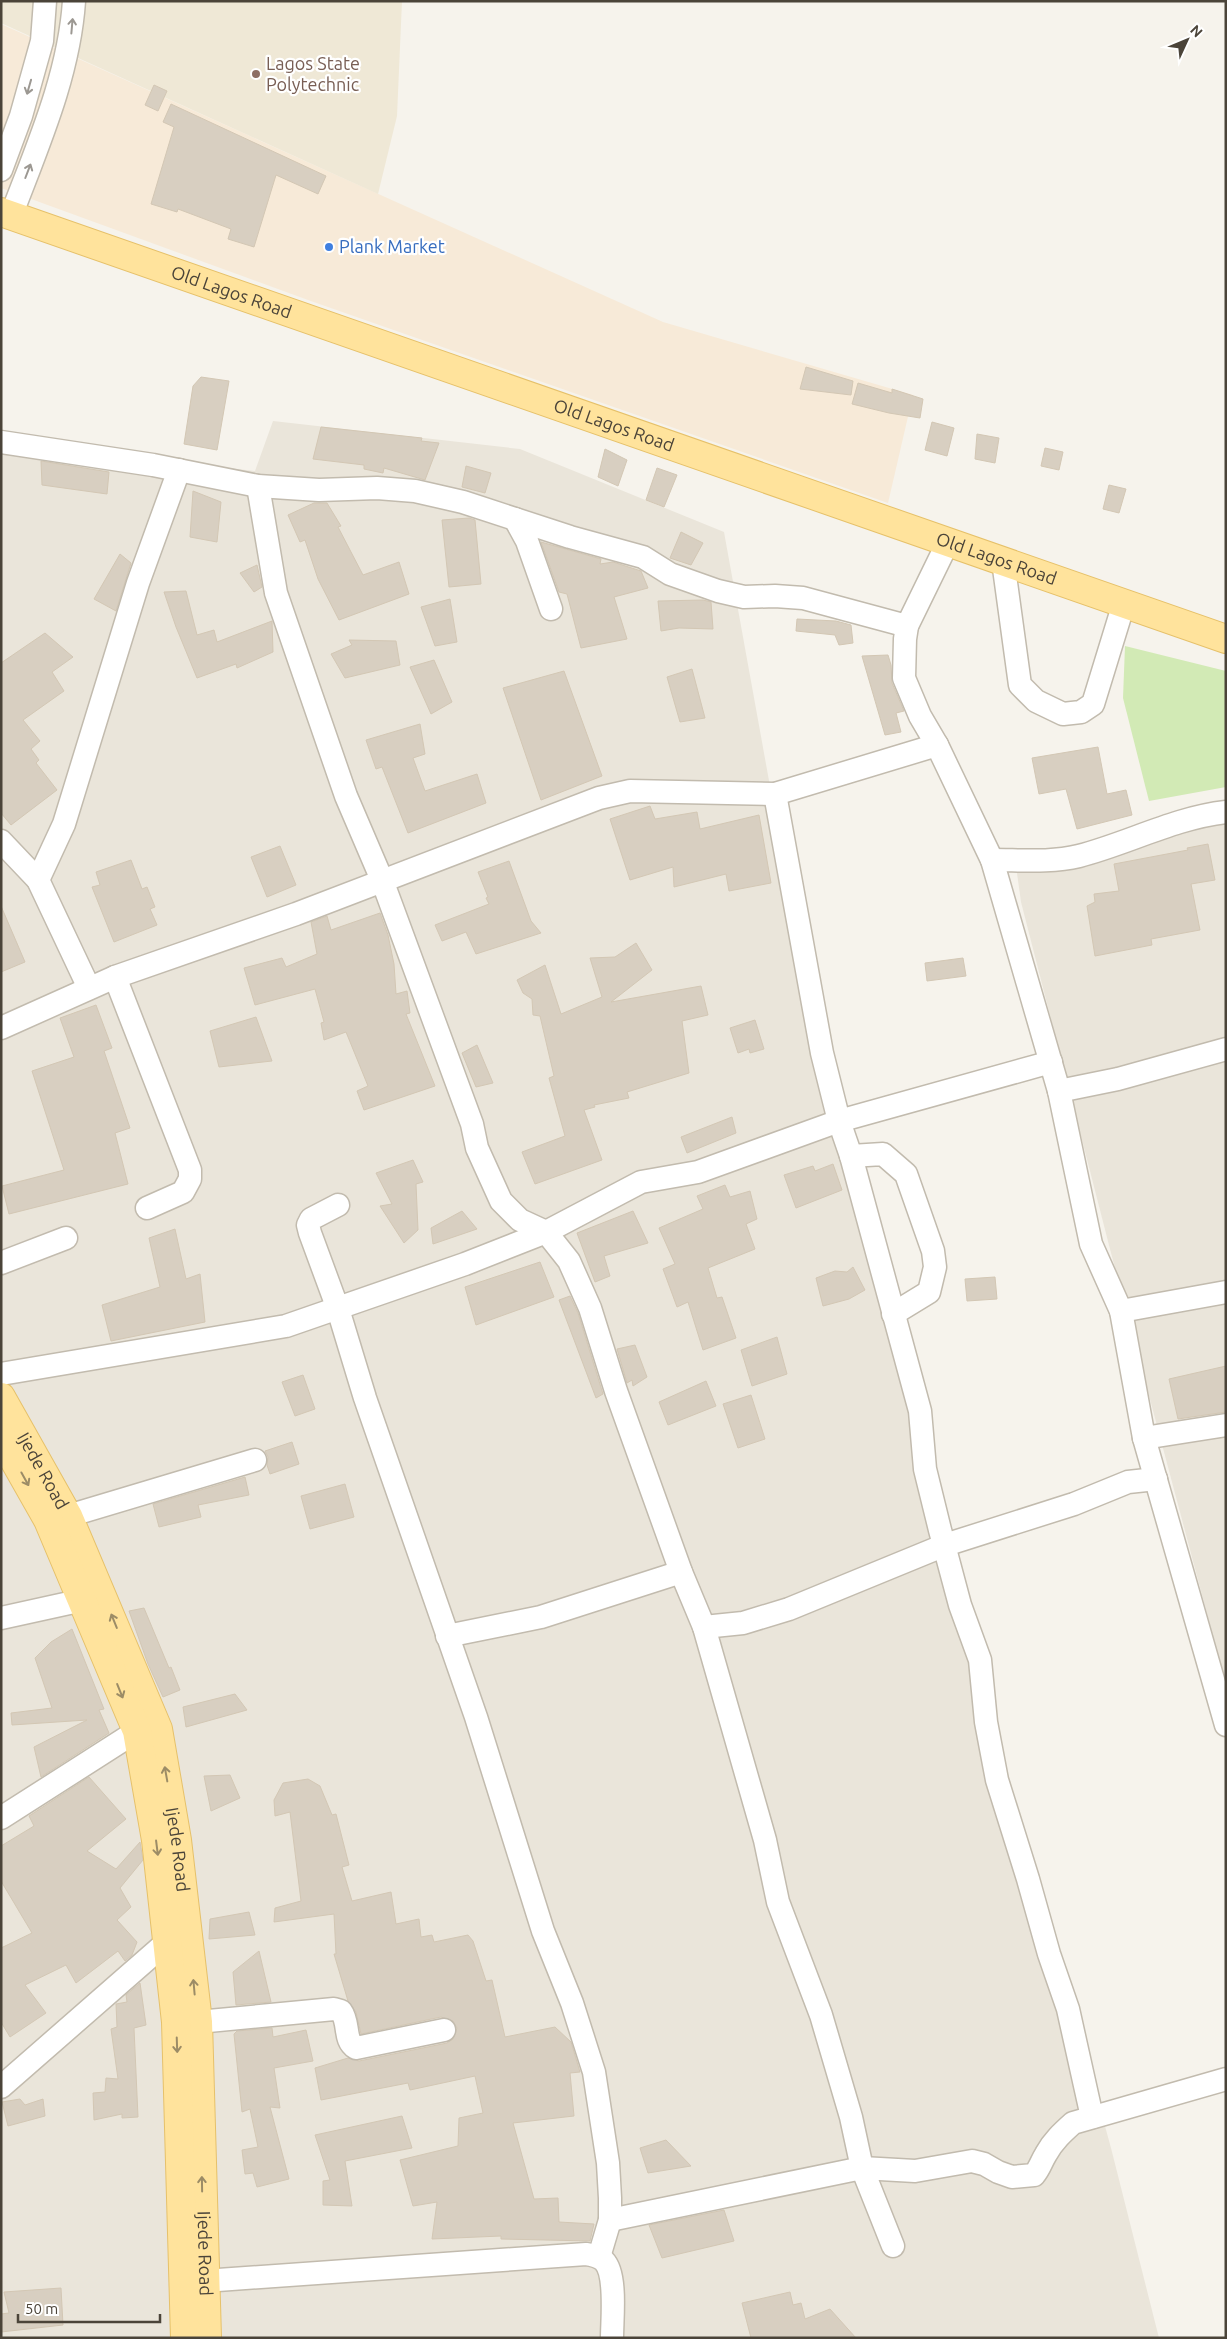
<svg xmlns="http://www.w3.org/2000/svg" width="1227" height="2339" viewBox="0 0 1227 2339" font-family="Ubuntu,sans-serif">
	<rect width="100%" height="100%" fill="#f6f3ec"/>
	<g fill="#eae5da">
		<polygon points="273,421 520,449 724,532 817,1046 982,1679 1111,2148 1159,2338 1,2338 1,443 255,471"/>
		<polygon points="1226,823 1226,1685 1110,1249 1021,902 1016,866"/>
	</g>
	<polygon fill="#f7ead8" points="1,24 663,322 913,395 888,503 308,300 1,188"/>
	<polygon fill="#efe8d6" points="1,1 402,1 397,116 378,194 1,23"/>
	<polygon fill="#d2eab5" points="1125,646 1226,671 1226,787 1149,801 1123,698"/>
	<g fill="#d8cfc1" stroke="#d3c7b4">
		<polygon points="154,85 167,91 158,111 145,105"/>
		<polygon points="171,104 326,176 318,194 276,175 254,247 228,239 231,229 178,209 177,212 151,204 174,127 163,122"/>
		<polygon points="806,367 853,381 851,395 800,389"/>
		<polygon points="201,377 229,381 217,450 184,444 193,386"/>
		<polygon points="858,383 892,393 892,389 923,399 920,418 889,413 852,404"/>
		<polygon points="932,422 954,428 947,456 925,450"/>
		<polygon points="321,427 422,438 421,441 439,443 425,480 384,468 383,473 364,469 364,465 313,459"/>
		<polygon points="977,434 999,438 995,463 975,459"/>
		<polygon points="1045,448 1063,452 1059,470 1041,466"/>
		<polygon points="605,449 627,460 618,486 598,477"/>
		<polygon points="41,461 109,472 107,494 42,485"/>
		<polygon points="466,466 491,473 485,493 462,487"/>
		<polygon points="657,468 677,475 664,507 646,500"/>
		<polygon points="1109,485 1126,489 1119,513 1103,509"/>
		<polygon points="193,491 221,502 217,542 190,537"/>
		<polygon points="314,503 327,503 341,526 338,527 363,575 399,562 409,594 339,620 318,579 305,540 300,542 288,515"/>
		<polygon points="469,518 475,520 481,584 449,587 442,520"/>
		<polygon points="681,532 703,543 691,565 670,558"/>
		<polygon points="541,542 601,559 600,564 613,562 641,571 648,588 614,597 627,639 581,648 567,594 559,592"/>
		<polygon points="120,554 131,563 116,611 94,599"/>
		<polygon points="257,565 262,587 254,592 240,573"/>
		<polygon points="186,591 197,635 214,630 217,642 272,621 273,652 237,668 236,664 197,678 176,627 164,592"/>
		<polygon points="450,599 457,642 435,646 421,607"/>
		<polygon points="703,600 711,602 713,629 679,628 661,631 658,601"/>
		<polygon points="797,619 836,621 851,625 853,643 839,645 835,635 796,631"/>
		<polygon points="45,633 73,657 52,672 64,691 23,720 40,741 31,749 39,760 36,763 57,790 11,825 1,813 1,663"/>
		<polygon points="349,640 396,641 400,665 345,678 331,654 352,645"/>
		<polygon points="888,655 891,665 892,683 904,711 896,713 901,732 885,735 862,656"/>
		<polygon points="434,660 452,702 431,714 410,667"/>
		<polygon points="692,669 705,718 680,722 667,677"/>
		<polygon points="564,671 602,776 541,800 503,688"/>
		<polygon points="420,724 425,754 413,758 425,791 477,774 486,803 408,833 382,767 376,769 366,740"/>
		<polygon points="1098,747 1107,794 1126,790 1132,815 1077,829 1066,789 1039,794 1032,758"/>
		<polygon points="650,806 655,819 697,812 700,829 759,815 771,883 729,891 726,874 674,887 673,867 630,880 610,819"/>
		<polygon points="1208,844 1215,880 1191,884 1200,930 1151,939 1152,945 1095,956 1087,906 1095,902 1094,894 1119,891 1114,864 1188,850 1187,848"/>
		<polygon points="280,846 296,885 267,897 251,857"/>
		<polygon points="131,860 142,889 147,887 155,907 150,909 157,925 114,942 92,887 100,885 96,872"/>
		<polygon points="509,861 531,921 541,933 476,954 466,932 442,941 435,925 489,904 486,898 488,897 478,872"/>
		<polygon points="1,906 25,962 1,972"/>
		<polygon points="380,913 388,935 394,964 396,994 407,991 410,1013 406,1014 435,1086 364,1110 357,1091 368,1086 346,1032 324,1040 321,1023 324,1022 315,989 255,1005 244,968 282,958 286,967 317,954 311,922 327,916 331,930"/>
		<polygon points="636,943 652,970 611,1002 701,986 708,1015 682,1021 689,1073 627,1092 629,1098 594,1105 595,1107 584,1110 602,1160 535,1184 522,1152 565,1136 549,1078 554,1076 540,1016 533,1015 532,999 523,993 517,980 545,965 561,1014 602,997 590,958 615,957"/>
		<polygon points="963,958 966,976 927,981 925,963"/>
		<polygon points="96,1005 112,1048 104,1051 130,1128 115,1133 128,1184 9,1214 2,1186 64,1170 32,1071 74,1057 60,1018"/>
		<polygon points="256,1017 272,1061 219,1067 210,1031"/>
		<polygon points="755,1020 764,1049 750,1053 749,1049 738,1053 730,1028"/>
		<polygon points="477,1045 493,1083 476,1087 462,1053"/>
		<polygon points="732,1117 736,1133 687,1153 681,1137"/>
		<polygon points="413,1160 423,1182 416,1184 418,1230 404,1243 380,1206 392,1204 376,1173"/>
		<polygon points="833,1164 842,1190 796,1208 784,1175 813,1166 815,1171"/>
		<polygon points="725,1185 730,1197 750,1191 757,1219 746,1224 755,1249 708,1268 717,1298 722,1297 736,1338 703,1350 688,1302 677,1307 663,1269 675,1264 659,1228 703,1209 697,1196"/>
		<polygon points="462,1211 477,1229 433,1244 431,1228"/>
		<polygon points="633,1211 648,1243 604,1256 610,1276 595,1282 577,1233"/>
		<polygon points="175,1229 186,1279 200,1274 205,1322 111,1341 102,1305 160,1287 149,1238"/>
		<polygon points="540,1262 554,1297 476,1325 465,1287"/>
		<polygon points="853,1267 865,1290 849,1299 823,1306 816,1278 835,1271 847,1272"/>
		<polygon points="995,1277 997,1299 967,1301 965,1279"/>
		<polygon points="570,1296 578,1313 603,1394 596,1398 559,1300"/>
		<polygon points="777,1337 787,1374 752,1386 741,1350"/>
		<polygon points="635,1345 647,1377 633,1386 632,1380 627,1383 617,1349"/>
		<polygon points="1226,1366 1226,1412 1178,1419 1169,1379"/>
		<polygon points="303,1375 315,1409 295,1416 282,1382"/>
		<polygon points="706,1381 716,1406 668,1425 659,1402"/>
		<polygon points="751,1395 765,1439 738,1448 723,1404"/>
		<polygon points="292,1442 299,1464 270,1474 267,1465 268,1457 265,1451"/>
		<polygon points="245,1477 249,1495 198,1505 201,1517 159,1527 153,1504"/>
		<polygon points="345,1484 354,1517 310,1529 301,1496"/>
		<polygon points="144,1608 169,1668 171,1667 180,1690 163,1697 148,1664 129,1611"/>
		<polygon points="72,1629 104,1709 99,1710 109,1733 41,1777 34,1747 87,1720 12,1725 11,1713 52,1708 35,1658 51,1642"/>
		<polygon points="235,1694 247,1710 186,1727 183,1707"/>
		<polygon points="230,1775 240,1798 211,1811 204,1776"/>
		<polygon points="89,1777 126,1819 87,1851 116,1869 140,1842 143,1860 120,1888 131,1907 117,1920 137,1942 132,1955 125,1961 118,1951 76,1983 66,1965 25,1985 46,2013 10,2037 1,2022 1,1948 32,1933 1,1881 1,1846 34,1826 29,1816"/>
		<polygon points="308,1779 320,1786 332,1815 336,1814 349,1865 342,1867 352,1901 391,1892 396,1924 419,1919 421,1937 432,1935 434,1942 468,1935 473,1941 486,1981 492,1980 505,2037 555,2027 571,2042 580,2072 570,2073 574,2116 513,2123 534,2199 558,2198 559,2222 594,2224 590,2241 501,2239 501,2236 432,2239 437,2202 413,2206 400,2160 458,2146 459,2118 483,2113 475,2076 410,2090 408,2083 321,2100 315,2068 348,2058 359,2061 447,2043 453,2039 457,2028 453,2021 441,2017 361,2034 356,2012 348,2001 334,1954 336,1954 334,1914 274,1922 275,1908 301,1901 290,1812 275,1816 274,1800 283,1783"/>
		<polygon points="249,1912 255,1935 209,1939 210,1919"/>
		<polygon points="259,1951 271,2002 236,2005 233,1972"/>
		<polygon points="140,1983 146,2025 134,2028 138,2117 122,2118 122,2114 94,2120 93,2093 105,2092 106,2078 118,2079 111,2029 117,2027 116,2004 127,2002 126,1995"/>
		<polygon points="272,2028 273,2037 306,2030 313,2061 274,2068 280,2108 270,2107 289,2179 257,2187 253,2173 245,2174 242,2150 258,2147 250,2109 242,2112 234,2034 237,2031"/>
		<polygon points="20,2099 25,2105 43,2099 45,2116 8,2126 2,2102"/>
		<polygon points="402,2116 412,2148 345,2161 352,2206 323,2205 323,2181 330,2180 315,2135"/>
		<polygon points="666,2140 691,2166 648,2173 640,2148"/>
		<polygon points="724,2210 734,2241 662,2258 649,2225"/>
		<polygon points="61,2288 63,2325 1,2332 1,2314 9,2313 4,2292"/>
		<polygon points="790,2292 793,2305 801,2303 805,2319 830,2309 856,2338 751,2338 742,2303"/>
	</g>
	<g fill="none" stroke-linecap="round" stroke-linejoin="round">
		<defs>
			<g id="minor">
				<polyline points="1,170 21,116 42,41 45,1"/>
				<path d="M11,216C37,147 69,76 74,1"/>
				<polyline points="1,442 153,465 258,486 319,490 377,488 415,491 463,502 570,537 643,557 670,574 718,591 744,597 775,596 803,598 907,626"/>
				<polyline points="258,486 276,593 346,796 382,880 472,1124 477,1148 501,1201 520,1220 546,1232 569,1261 590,1308 616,1391 681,1572 704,1627 765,1840 778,1902 821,2015 851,2117 862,2168 893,2246"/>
				<polyline points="515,519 527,541 551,609"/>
				<polyline points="948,542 907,626 905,639 904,678 920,716 937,745 992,860 1059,1091 1091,1244 1121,1311 1144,1438 1226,1725"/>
				<polyline points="1003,561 1020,685 1036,701 1063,714 1081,712 1093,704 1124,603"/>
				<polyline points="775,794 822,1053 839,1121 851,1156 920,1411 925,1469 940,1530 960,1605 980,1660 986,1722 997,1780 1028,1879 1049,1954 1068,2009 1092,2117"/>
				<polyline points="1,841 38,880 89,988"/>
				<path d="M992,860C1021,860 1050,863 1079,856C1129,843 1174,818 1226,812"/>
				<polyline points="38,880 64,824 138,583 179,470"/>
				<polyline points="115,977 190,1170 190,1179 183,1192 147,1208"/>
				<polyline points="1,1028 115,977 296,914 599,798 630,791 775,794 937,745"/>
				<polyline points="1059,1091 1118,1079 1226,1049"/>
				<polyline points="851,1156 883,1154 906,1174 933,1251 935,1267 929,1292 893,1314"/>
				<polyline points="338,1205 311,1219 308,1225 310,1233 338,1309 365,1398 476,1717 543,1931 572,2003 594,2072 608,2163 610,2198 610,2220 599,2257"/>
				<polyline points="1,1263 66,1238"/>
				<polyline points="1121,1311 1226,1292"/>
				<polyline points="1,1374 286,1326 465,1264 546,1232 641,1182 698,1172 839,1121 1051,1062"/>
				<polyline points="1144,1438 1226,1425"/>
				<polyline points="68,1516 255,1460"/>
				<polyline points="1,1618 83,1600"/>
				<polyline points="704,1627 743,1623 789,1609 945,1545 1074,1504 1128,1482 1156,1479"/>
				<polyline points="447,1636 541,1617 681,1572"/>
				<polyline points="1,1818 137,1731"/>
				<path d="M198,2022L334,2009L341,2011C350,2023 343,2040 356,2048L444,2030"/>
				<polyline points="1,2087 168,1941"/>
				<path d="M610,2220L862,2168L915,2171L972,2161L984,2164L998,2172L1012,2177L1034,2175C1040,2168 1041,2162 1046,2154C1053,2141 1063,2132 1073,2123L1226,2079"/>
				<path d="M204,2281L586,2254C593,2255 599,2256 604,2261C617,2274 612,2319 612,2338"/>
			</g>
			<g id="major">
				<path id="s1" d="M1,212L1226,639"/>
				<path id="s2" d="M1,1397L68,1516L158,1729L177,1840L198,2022L207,2338"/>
				<polyline points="1,1437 48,1520 137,1731 156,1840 176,2022 185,2338"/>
			</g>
		</defs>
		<use href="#minor" stroke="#c2bbae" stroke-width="25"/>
		<use href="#major" stroke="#e6c16a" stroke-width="30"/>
		<use href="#minor" stroke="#fff" stroke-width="22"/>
		<use href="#major" stroke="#ffe39c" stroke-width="28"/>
	</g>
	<defs><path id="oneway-shaft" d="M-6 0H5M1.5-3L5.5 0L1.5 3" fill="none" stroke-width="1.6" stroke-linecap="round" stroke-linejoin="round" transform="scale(1.25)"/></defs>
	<g stroke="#9c9892">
		<use href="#oneway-shaft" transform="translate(72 26) rotate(-85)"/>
		<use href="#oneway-shaft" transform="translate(29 87) rotate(106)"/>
		<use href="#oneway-shaft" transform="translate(28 171) rotate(-69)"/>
	</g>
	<g stroke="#9c8c66">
		<use href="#oneway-shaft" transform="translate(25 1479) rotate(61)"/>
		<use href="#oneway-shaft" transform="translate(114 1621) rotate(-112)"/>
		<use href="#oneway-shaft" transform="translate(120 1691) rotate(68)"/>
		<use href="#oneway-shaft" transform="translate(166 1774) rotate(-100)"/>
		<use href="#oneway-shaft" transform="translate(157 1848) rotate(83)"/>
		<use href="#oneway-shaft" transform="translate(194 1987) rotate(-95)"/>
		<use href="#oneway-shaft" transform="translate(177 2045) rotate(88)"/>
		<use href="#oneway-shaft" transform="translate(202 2184) rotate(-91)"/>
	</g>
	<circle fill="#8d6e63" stroke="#fff" stroke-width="2" cx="256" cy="74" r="5"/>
	<circle fill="#3f7fe0" stroke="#fff" stroke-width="2" cx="329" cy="247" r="5"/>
	<g text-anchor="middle" stroke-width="4.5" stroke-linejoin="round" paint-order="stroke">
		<g font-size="18" fill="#785e54" stroke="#fff" text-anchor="start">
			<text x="266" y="70">Lagos State<tspan x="266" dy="21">Polytechnic</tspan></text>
		</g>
		<g font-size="18" fill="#366cbe" stroke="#fff" text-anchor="start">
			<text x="339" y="253">Plank Market</text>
		</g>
		<g font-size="18" fill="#4b4439" stroke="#fff">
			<text dy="6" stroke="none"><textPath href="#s1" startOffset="244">Old Lagos Road</textPath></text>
			<text dy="6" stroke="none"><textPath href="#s1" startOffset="649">Old Lagos Road</textPath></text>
			<text dy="6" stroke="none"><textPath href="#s1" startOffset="1054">Old Lagos Road</textPath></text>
			<text dy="6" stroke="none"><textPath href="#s2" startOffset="85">Ijede Road</textPath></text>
			<text dy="6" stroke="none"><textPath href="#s2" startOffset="490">Ijede Road</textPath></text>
			<text dy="6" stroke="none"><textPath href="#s2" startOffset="895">Ijede Road</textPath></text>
		</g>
	</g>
	<rect width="1227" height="2339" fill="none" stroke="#4b4439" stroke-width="5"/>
	<g transform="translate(1187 40) rotate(46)" stroke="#ffffff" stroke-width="4" paint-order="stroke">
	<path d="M0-4L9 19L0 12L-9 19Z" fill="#4b4439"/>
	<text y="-8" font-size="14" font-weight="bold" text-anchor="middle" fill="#4b4439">N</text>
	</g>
	<path d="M18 2314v8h142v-8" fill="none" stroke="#4b4439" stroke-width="2.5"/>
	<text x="25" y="2314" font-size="15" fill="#4b4439" stroke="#ffffff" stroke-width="4" paint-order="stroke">50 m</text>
</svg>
